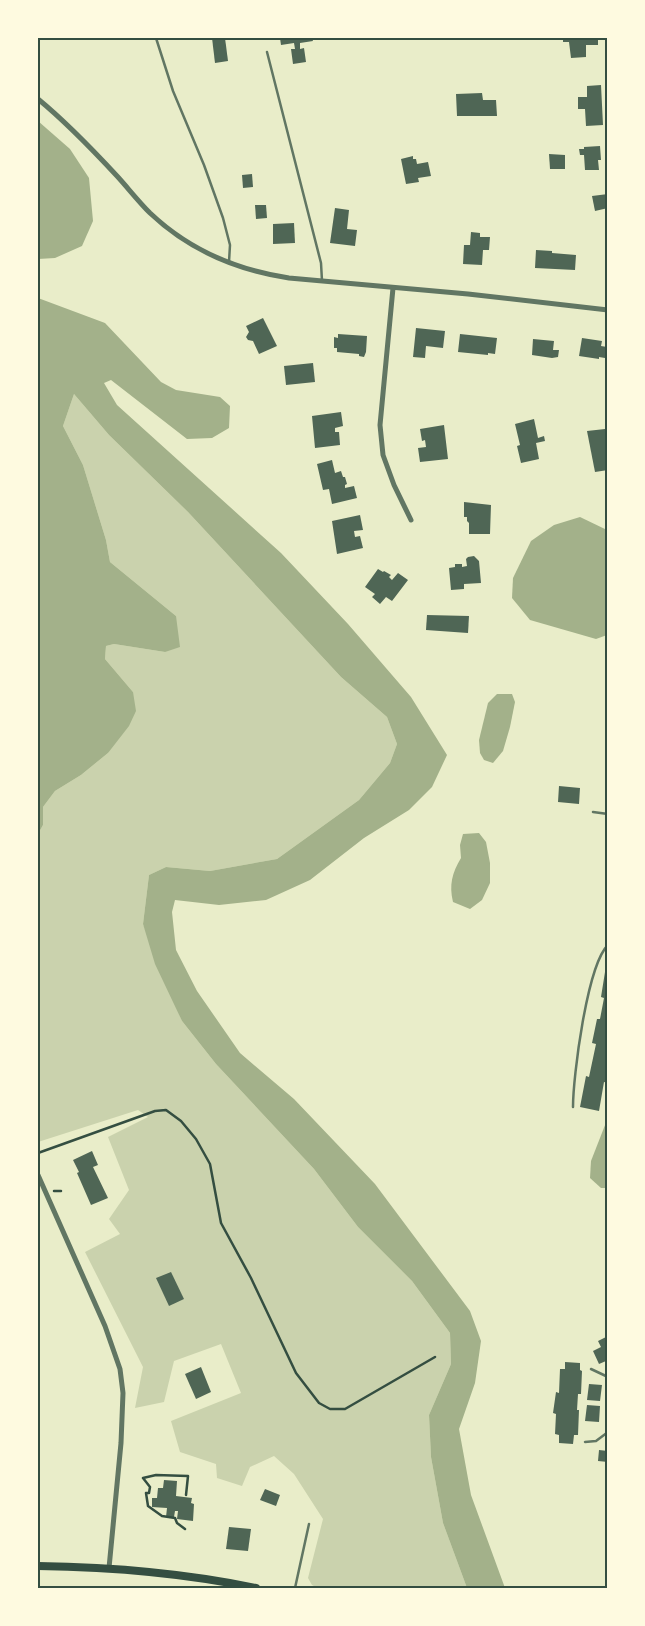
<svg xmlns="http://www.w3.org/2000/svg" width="645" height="1626" viewBox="0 0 645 1626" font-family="Karla,sans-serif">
	<rect width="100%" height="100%" fill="#e9edc9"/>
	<polygon fill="#cad2ad" points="74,394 109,435 188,512 341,677 387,717 397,744 390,763 359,800 277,859 210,871 166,867 149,875 143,924 182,1021 216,1064 314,1169 358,1227 412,1281 450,1333 451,1364 429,1415 431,1457 443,1523 467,1588 318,1588 312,1585 308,1578 323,1519 294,1474 274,1456 250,1467 242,1486 217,1478 216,1464 180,1452 171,1421 241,1393 221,1344 174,1361 164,1402 135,1408 143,1367 85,1252 120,1234 109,1219 129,1190 108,1137 148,1117 138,1110 38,1142 38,834 43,825 43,807 55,791 81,775 108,753 133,692 105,659 106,646 114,644 165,652 176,616 110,562 106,540 83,465 63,426"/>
	<g fill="#a3b18a">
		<polygon points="38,121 70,149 89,178 93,221 82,246 55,258 38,259"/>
		<polygon points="38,298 105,323 161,382 176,390 220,397 230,406 229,428 212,438 187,439 111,380 104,383 117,405 281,553 348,624 411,697 447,755 432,787 409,810 364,838 310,880 266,900 219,905 175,900 172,912 176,950 197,991 240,1053 294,1099 375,1184 470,1311 481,1341 475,1383 459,1429 471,1495 505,1588 467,1588 443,1523 431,1457 429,1415 451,1364 450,1333 412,1281 358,1227 314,1169 216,1064 182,1021 155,964 143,924 149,875 166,867 210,871 277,859 359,800 390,763 397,744 387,717 341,677 188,512 109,435 74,394 63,426 83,465 106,540 110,562 176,616 180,647 165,652 114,644 106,646 105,659 133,692 136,711 129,726 108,753 81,775 55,791 43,807 43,825 38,834"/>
		<polygon points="580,517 607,530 607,635 596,639 530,620 512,598 513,578 531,541 554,525"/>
		<polygon points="497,694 512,694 515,702 510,727 503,751 493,763 484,760 480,753 479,740 488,703"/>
		<path d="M479,833L486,842L490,863V883L482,900L470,909L453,902C449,885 452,873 461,858L460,845L463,834Z"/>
		<polygon points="607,1120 607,1188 601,1188 590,1178 591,1161"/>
	</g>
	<g fill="#4f6655">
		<polygon points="212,38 225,38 228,61 215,63"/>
		<polygon points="280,38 312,38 313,41 300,43 300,49 304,48 306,62 293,64 291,49 295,49 294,43 281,45"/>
		<polygon points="563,38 598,38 598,45 586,45 586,57 571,58 569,42 563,42"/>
		<polygon points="601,85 603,125 586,126 585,109 578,109 578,97 587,97 587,86"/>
		<polygon points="482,93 483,100 496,100 497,116 457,116 456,94"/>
		<polygon points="600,146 601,160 598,160 599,170 585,170 584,155 580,155 579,149 584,149 584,147"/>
		<polygon points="549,154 565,155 565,169 550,169"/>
		<polygon points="413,156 413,159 416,159 417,164 428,162 431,176 418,178 419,182 406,184 401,159"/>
		<polygon points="252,174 253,187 243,188 242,175"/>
		<polygon points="608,194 608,208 595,211 592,196"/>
		<polygon points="255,205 266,205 267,218 256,219"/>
		<polygon points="335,208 349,210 347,229 357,230 355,246 330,243"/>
		<polygon points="294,223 295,243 273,244 273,224"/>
		<polygon points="471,232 480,233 480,237 490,237 489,250 483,250 482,265 463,264 464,245 470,245"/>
		<polygon points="536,250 552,251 552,253 576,255 575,270 535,268"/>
		<polygon points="263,318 277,346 259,354 253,341 248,340 246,337 249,332 246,326"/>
		<polygon points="416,328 445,331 443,348 426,346 425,358 413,357"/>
		<polygon points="338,334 367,336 366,352 364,357 359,356 359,354 337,352 337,348 334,348 334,337 338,338"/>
		<polygon points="460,334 497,338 495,354 488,353 488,355 458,352"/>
		<polygon points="582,338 602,341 601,346 607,347 605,358 599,357 599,359 579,356"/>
		<polygon points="533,339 554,341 553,350 559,350 558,357 552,358 532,355"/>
		<polygon points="313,363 315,382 286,385 284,366"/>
		<polygon points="341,412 343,426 335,428 335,432 339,432 340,445 315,448 312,416"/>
		<polygon points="534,419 538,438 544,436 545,441 536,443 539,459 521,463 517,446 520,445 515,424"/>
		<polygon points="444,425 448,459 420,462 418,448 426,447 425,440 422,441 420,429"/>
		<polygon points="605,429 608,444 608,470 595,472 587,431"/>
		<polygon points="332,460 335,473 341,471 343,477 345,477 347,484 345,485 345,488 354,486 357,498 332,504 329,489 323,490 317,464"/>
		<polygon points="464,502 491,505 490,534 469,534 469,523 467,521 467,517 464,517"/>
		<polygon points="360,515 363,530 354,531 355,537 360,536 363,548 337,554 332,521"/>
		<polygon points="474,556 479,561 481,583 464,584 464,589 451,590 449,568 455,567 455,564 462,564 462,567 467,566 466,559 468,557"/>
		<polygon points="378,569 383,572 384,571 391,575 389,577 392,580 398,573 408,580 392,601 386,597 380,604 372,597 375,594 365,587"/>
		<polygon points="427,615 469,616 468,633 426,630"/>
		<polygon points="559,786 580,788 579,804 558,802"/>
		<polygon points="605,972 608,972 608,1083 604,1082 599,1111 580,1107 586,1076 589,1077 596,1044 592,1043 597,1019 600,1019 604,998 601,997"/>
		<polygon points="92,1151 98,1165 93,1167 108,1198 91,1205 77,1173 79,1172 73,1160"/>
		<polygon points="171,1272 184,1299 169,1306 156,1278"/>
		<polygon points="608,1336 608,1363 606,1361 599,1364 593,1351 601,1347 598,1341"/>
		<polygon points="565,1362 580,1363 580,1370 582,1371 581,1394 578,1394 577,1410 579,1410 578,1435 574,1435 573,1444 559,1443 559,1435 555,1434 556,1414 553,1413 556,1392 559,1393 560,1369 565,1369"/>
		<polygon points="201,1367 211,1392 196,1399 185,1374"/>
		<polygon points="589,1384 602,1385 600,1401 587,1400"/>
		<polygon points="587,1405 600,1406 599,1422 585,1421"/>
		<polygon points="599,1450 608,1451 608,1462 598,1461"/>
		<polygon points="164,1480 177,1481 176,1496 192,1498 191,1503 194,1504 193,1521 177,1519 178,1511 175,1511 174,1517 166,1517 167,1508 152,1507 152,1498 157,1498 158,1488 163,1488"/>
		<polygon points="265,1489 280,1495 276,1506 260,1500"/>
		<polygon points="229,1527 251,1529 248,1551 226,1549"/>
	</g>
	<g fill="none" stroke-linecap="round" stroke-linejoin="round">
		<g stroke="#344e41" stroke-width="2.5">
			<polyline points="38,1153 155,1111 166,1110 181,1121 196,1139 210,1164 221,1223 251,1278 296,1373 319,1403 330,1409 345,1409 435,1357"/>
			<polyline points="54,1191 61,1191"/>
			<polyline points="185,1529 177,1523 175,1518 162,1516 148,1506 146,1493 149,1493 150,1487 143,1478 156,1475 188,1476 186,1495"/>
		</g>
		<g stroke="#617663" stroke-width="2.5">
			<polyline points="156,38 173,91 204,165 223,218 230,245 229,262"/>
			<polyline points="267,52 321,263 322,281"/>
			<polyline points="593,812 608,814"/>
			<path d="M573,1107C573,1077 587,965 608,945"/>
			<polyline points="591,1369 608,1377"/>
			<polyline points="585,1442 596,1441 608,1432"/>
			<polyline points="295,1588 309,1524"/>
		</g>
		<g stroke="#617663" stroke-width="5">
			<path d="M38,99C66,122 92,149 117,176C128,188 138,201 150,213C189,250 236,270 289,278L468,294L608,310"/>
			<polyline points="393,288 380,425 383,455 394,485 411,520"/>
			<polyline points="38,1175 105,1326 120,1369 123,1393 121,1443 109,1568"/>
		</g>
		<path stroke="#344e41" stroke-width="8" d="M38,1566C110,1567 184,1573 256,1588"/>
	</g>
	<rect width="645" height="1626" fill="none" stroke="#fefae0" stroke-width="78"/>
	<rect x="39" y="39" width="567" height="1548" fill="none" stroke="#344e41" stroke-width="2"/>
</svg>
